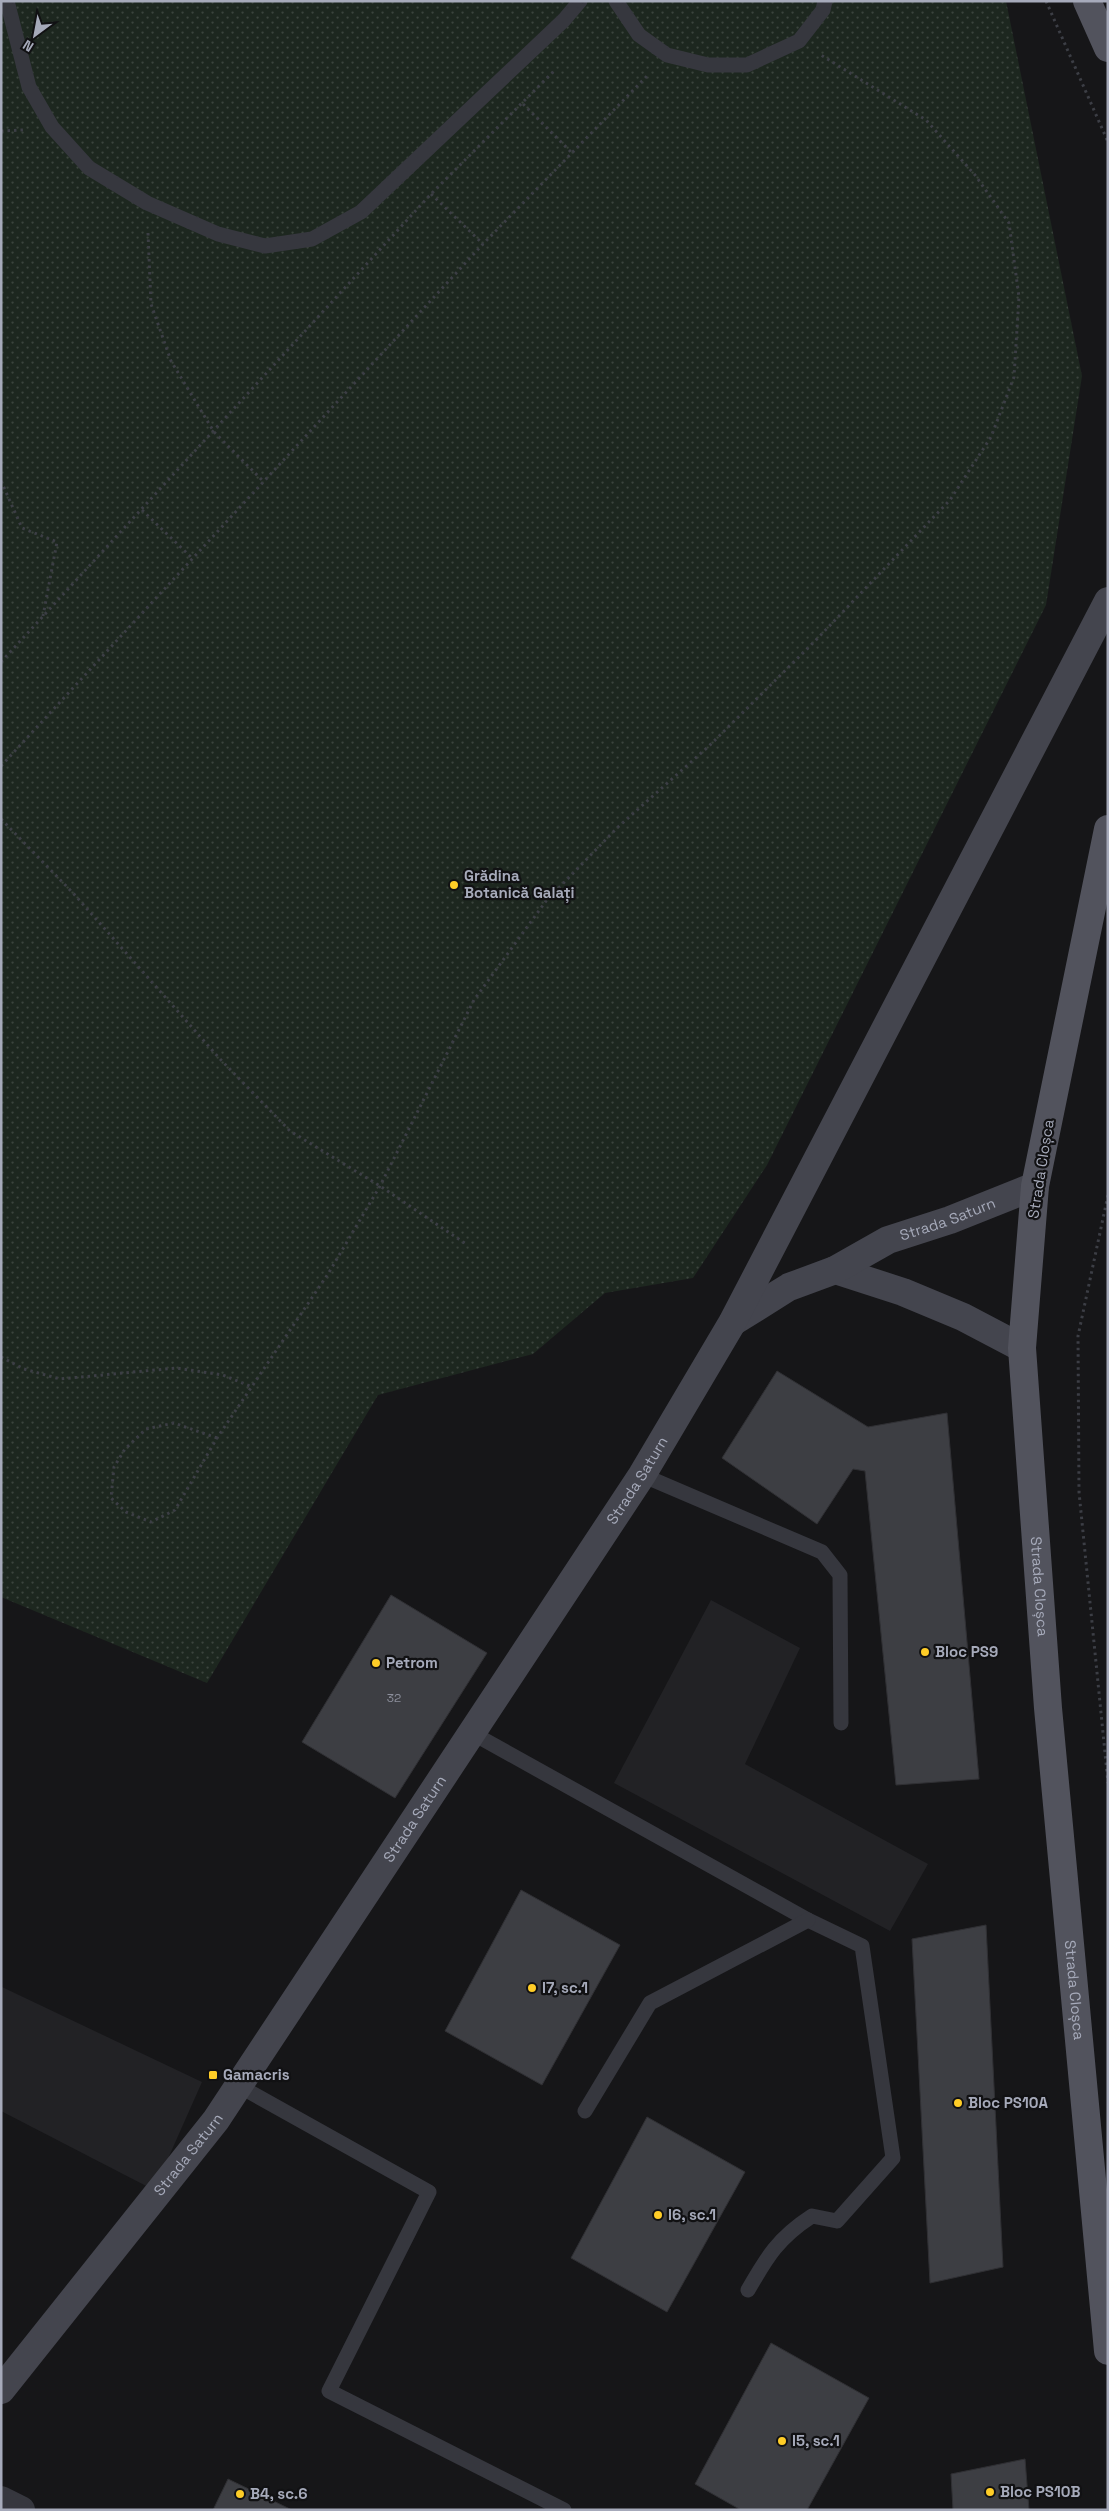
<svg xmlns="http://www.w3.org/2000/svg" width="1109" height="2511" viewBox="0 0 1109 2511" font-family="'Space Grotesk',sans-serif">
	<defs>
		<pattern id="garden-dots" width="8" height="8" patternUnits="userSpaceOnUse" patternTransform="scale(1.25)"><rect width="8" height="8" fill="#1d271f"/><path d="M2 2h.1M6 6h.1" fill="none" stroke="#3b443d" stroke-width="1.8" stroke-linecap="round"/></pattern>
	</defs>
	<rect width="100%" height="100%" fill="#161618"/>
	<g fill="#222225">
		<polygon points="711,1600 800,1648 745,1764 928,1864 890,1931 614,1783"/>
		<polygon points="2,1987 202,2082 154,2190 1,2111"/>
	</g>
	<polygon fill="url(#garden-dots)" points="1,1 1006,1 1082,376 1046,605 767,1165 693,1278 605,1293 533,1354 378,1395 207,1683 1,1597"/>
	<g fill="#3d3e43" stroke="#303034">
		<polygon points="777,1371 868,1427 947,1413 979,1779 896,1785 865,1471 853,1469 817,1524 722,1458"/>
		<polygon points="391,1595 487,1653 395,1798 302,1742"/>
		<polygon points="521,1890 620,1945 542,2085 445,2031"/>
		<polygon points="986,1925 1003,2267 930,2283 912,1939"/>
		<polygon points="647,2117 745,2172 667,2312 571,2258"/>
		<polygon points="771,2343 869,2398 807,2510 741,2510 695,2484"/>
		<polygon points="1025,2459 1029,2510 953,2510 951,2474"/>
		<polygon points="228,2479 292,2510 213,2510"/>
	</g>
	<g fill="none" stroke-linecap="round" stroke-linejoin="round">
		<g stroke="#3c3e45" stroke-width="3" stroke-dasharray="2.5 4" stroke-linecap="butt">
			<polyline points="1046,1 1108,142"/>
			<polyline points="523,104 571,152"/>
			<polyline points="1,131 23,130"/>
			<polyline points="431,194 483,244"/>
			<polyline points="148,233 151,304 171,361 214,432 263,481"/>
			<polyline points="1,481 22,528 57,542 43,616"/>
			<polyline points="142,510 192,558"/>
			<polyline points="1,662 431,194 555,70"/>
			<polyline points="1,766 483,244 648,75"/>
			<polyline points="1,819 73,893 220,1059 290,1131 380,1186 466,1244"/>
			<polyline points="1108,1195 1078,1336 1079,1492 1108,1783"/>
			<polyline points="1,1357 24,1369 60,1379 176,1368 223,1375 252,1387"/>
			<polyline points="217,1438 174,1423 146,1429 125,1449 114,1467 111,1498 126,1512 151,1522 175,1510 217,1438 328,1274 380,1186 474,1000 546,901 618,827 709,746 815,641 950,500 991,437 1014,377 1019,297 1009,223 975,175 926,120 821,55"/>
		</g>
		<g stroke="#36373e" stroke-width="15">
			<polyline points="7,1 29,87 52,127 89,168 147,203 218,234 265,246 312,239 361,212 564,20 580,1"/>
			<polyline points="616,1 639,35 667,55 708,65 747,65 799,41 823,10 825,1"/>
			<polyline points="642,1475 822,1552 840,1575 841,1723"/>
			<path d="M472,1733L808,1920L862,1946L893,2158L837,2221L812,2216C778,2238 767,2257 748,2290"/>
			<polyline points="239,2086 429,2192 329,2391 564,2510"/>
			<polyline points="585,2111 650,2003 808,1920"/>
		</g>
		<polyline stroke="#36373e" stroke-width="28" points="1,2500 21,2510"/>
		<g stroke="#44454e" stroke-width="28">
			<polyline points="835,1270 903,1292 963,1317 1022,1348"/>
			<path id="s1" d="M733,1322L789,1287L835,1270L888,1240L950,1220L1035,1186"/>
			<path id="s2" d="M1,2390L216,2120L642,1475L732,1323L1108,601"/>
		</g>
		<g stroke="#52535d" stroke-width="28">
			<polyline points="1087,1 1108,48"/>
			<path id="s3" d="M1108,829L1035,1186L1022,1348L1048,1708L1108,2351"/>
		</g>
	</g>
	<g fill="#ffcd27" stroke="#111113" stroke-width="2">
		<circle cx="454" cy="885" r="5"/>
		<circle cx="925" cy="1652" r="5"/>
		<circle cx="376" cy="1663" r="5"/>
		<circle cx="532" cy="1988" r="5"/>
		<rect x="208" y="2070" width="10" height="10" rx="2.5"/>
		<circle cx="958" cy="2103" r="5"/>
		<circle cx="658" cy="2215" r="5"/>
		<circle cx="782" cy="2441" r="5"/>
		<circle cx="990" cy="2492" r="5"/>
		<circle cx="240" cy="2494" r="5"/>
	</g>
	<g text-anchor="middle" stroke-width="4.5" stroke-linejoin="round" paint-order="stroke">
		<g font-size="12" fill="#8c8f9c">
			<text x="394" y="1702">32</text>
		</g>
		<g font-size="15" font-weight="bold" fill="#a6aaba" stroke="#111113" text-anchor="start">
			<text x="464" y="881">Grădina<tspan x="464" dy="17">Botanică Galați</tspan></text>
			<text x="935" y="1657">Bloc PS9</text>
			<text x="386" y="1668">Petrom</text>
			<text x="542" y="1993">I7, sc.1</text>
			<text x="223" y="2080">Gamacris</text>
			<text x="968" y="2108">Bloc PS10A</text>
			<text x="668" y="2220">I6, sc.1</text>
			<text x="792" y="2446">I5, sc.1</text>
			<text x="1000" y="2497">Bloc PS10B</text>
			<text x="250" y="2499">B4, sc.6</text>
		</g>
		<g font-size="15" fill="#a6aaba" stroke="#111113">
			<text transform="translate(1041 1169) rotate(-81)" y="5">Strada Cloșca</text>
			<text dy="5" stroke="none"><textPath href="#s1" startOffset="239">Strada Saturn</textPath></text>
			<text dy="5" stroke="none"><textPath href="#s2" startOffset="1111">Strada Saturn</textPath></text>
			<text dy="5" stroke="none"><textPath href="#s3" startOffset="766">Strada Cloșca</textPath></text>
			<text dy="5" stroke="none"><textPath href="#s2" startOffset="706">Strada Saturn</textPath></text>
			<text dy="5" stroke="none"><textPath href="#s3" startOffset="1171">Strada Cloșca</textPath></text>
			<text dy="5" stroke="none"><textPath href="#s2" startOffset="301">Strada Saturn</textPath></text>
		</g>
	</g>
	<rect width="1109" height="2511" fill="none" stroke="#a6aaba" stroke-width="5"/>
	<g transform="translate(35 35) rotate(212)" stroke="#111113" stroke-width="4" paint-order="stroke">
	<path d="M0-4L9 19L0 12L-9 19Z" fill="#a6aaba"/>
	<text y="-8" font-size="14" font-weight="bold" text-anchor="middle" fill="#a6aaba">N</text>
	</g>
</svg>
